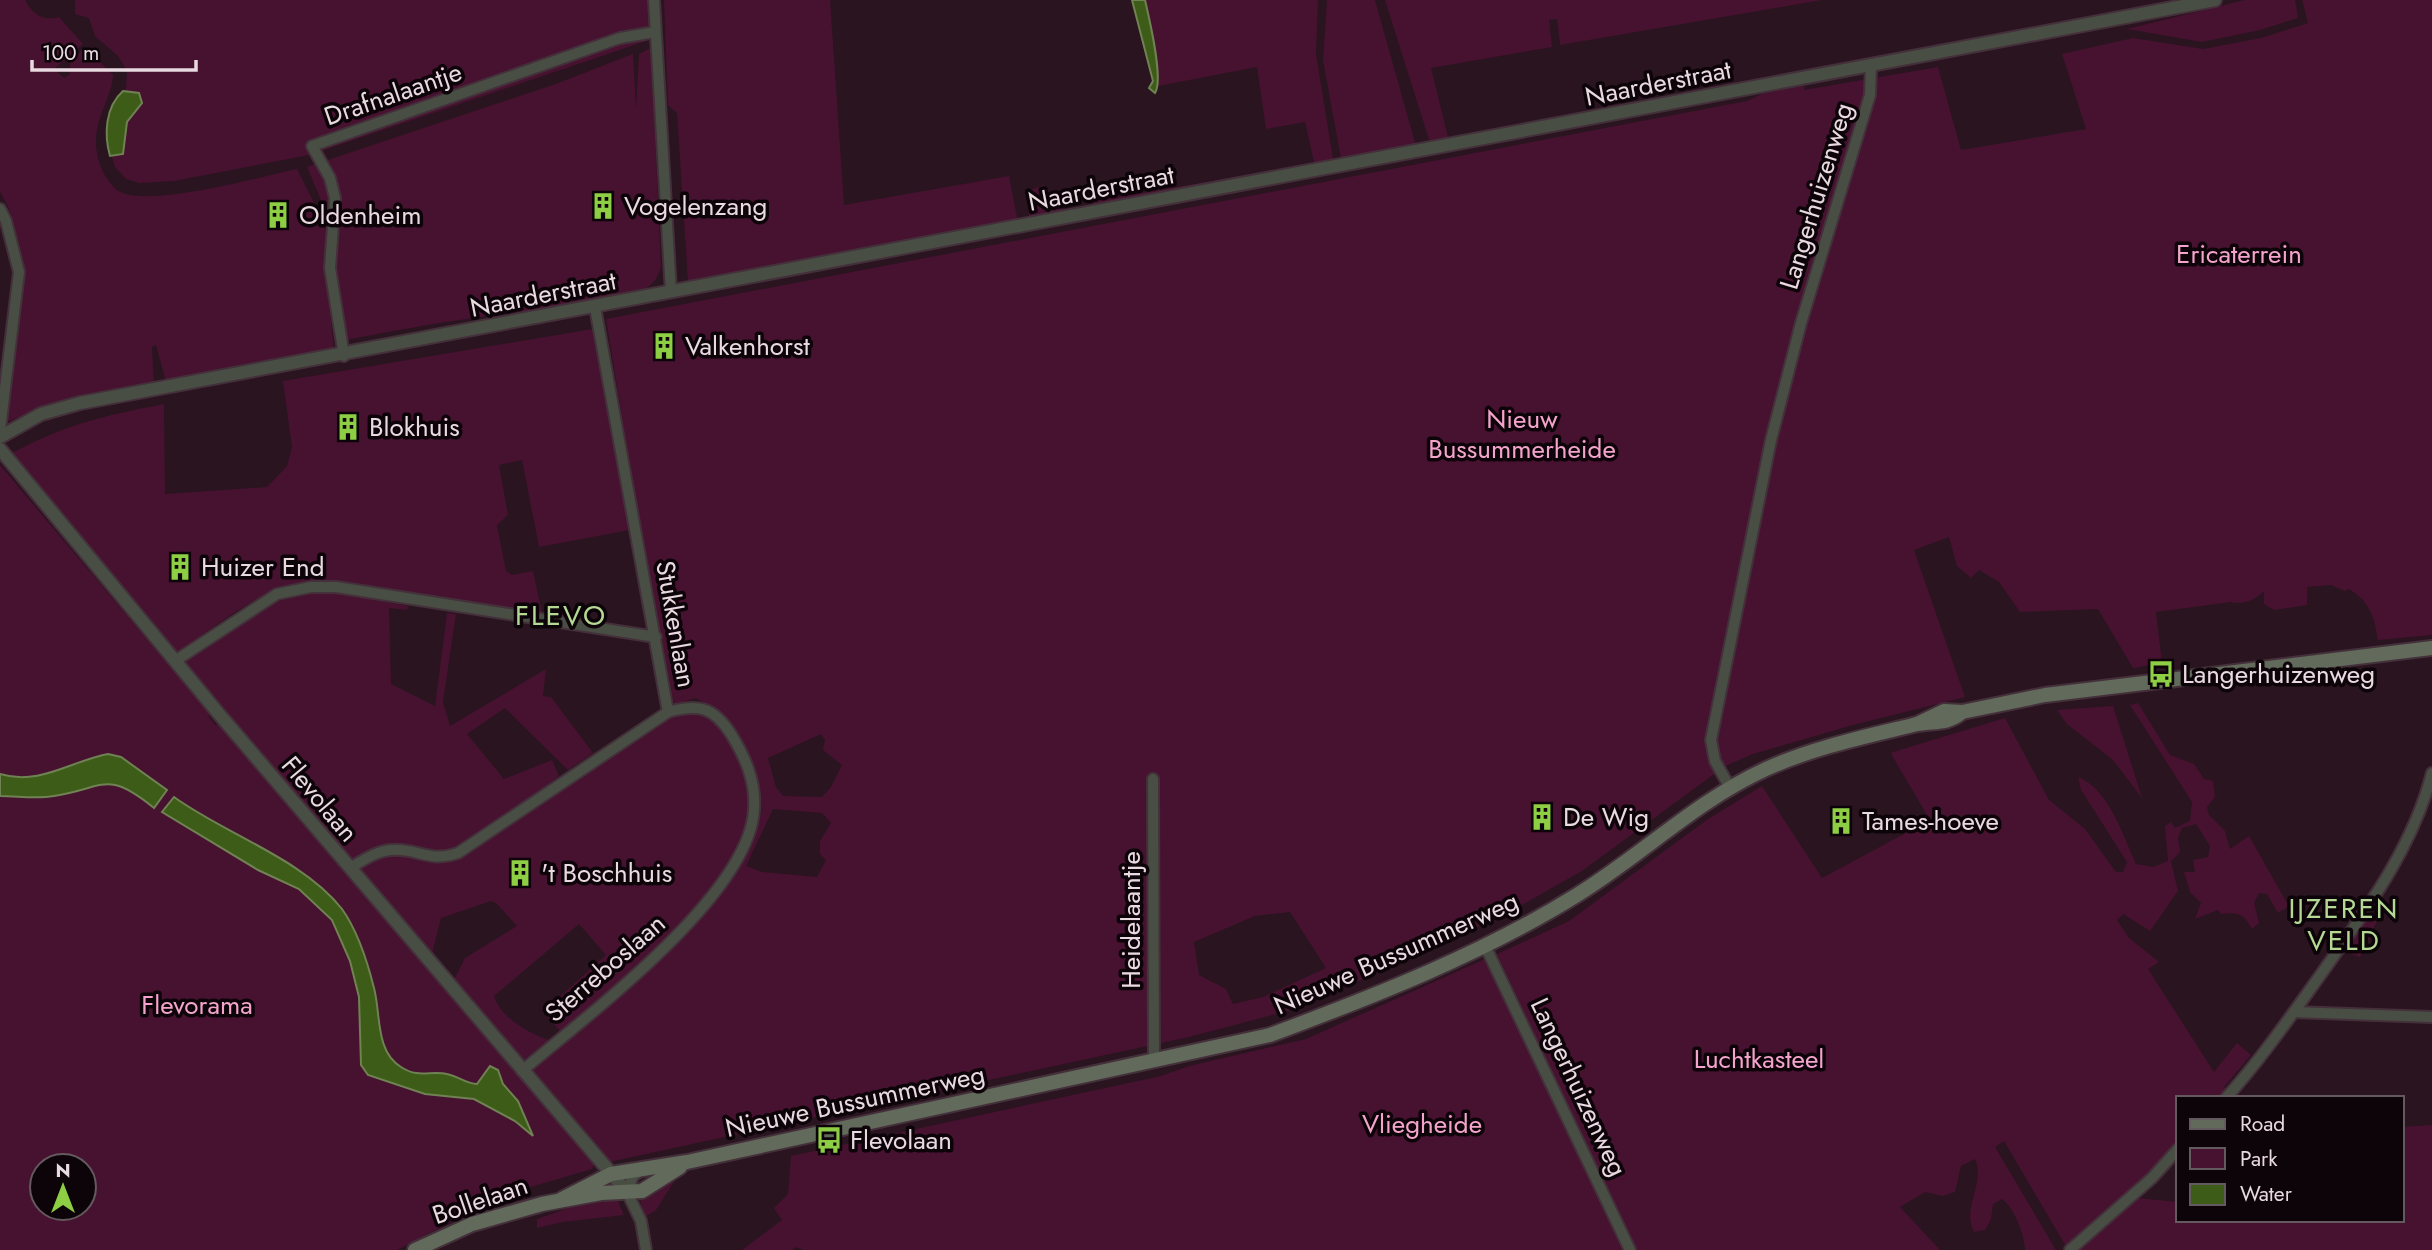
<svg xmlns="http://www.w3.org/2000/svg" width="2432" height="1250" viewBox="0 0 2432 1250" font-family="Jost,sans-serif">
	<rect width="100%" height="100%" fill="#29141f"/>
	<g fill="#471230" fill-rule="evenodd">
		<path d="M0,0H25C33,15 42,21 59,17L83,44L54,69L64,78L70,74V61L86,47L113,75C112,100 91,121 97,153C99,166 106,181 117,190C144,210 262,176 297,169L323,221L327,237L325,265L334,349L166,382L156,345L152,347L154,385L51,405L7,422C16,372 24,270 13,222C11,211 5,201 0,192Z"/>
		<polygon points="75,0 654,0 655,38 309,155 174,181 139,183 126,179 115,167 110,150 117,105 126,89 127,71 118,56 95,36 89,18 75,14"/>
		<polygon points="664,0 830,0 844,205 1009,176 1018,222 688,282 677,113 668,105"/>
		<polygon points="1145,0 1318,0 1316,54 1335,171 1317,175 1305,122 1266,129 1257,67 1158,86 1156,55"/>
		<polygon points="1327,0 1375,0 1419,157 1343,170 1323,60"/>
		<polygon points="1385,0 1822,0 1560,45 1557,19 1549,20 1552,47 1431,68 1449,141 1431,146"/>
		<polygon points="2245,0 2295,0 2298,18 2260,30 2202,42 2127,29"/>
		<path d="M2302,0H2432V635L2378,640C2374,616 2370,602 2349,589L2345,591L2331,585L2307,587V605L2274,610L2264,604V591C2255,600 2244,605 2231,602L2156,612L2162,663L2133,668L2098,609L2020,612L1999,582L1979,570L1971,578L1957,566L1949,537L1914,550L1965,697L1853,725L1753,754L1725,766L1582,871L1520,906L1430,950L1295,1009L1189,1037L609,1162L531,1071C595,1015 751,898 761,812C763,792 755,768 746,751C733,726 720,711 696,698L675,704L673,699L634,490L606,319L1747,101L1764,93L1804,86V90L1938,67L1961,150L2086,129L2062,54L2133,38L2203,49L2261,38L2308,23ZM821,734L825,740L823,750L842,765L831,787L822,797L783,796L776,787L768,758ZM773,809L822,813L831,823L820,841V854L826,860L817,877L762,872L746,866ZM1290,912L1326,968L1263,997L1233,1004L1226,989L1199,975L1194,942L1255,916Z"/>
		<path d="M651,48L661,267C658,276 655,283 646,288C608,306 551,308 509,313C454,320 400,329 346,340L336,286L334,231L307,167L553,85L633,54L636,109L639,54Z"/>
		<polygon points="1248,175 1253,184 1093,211 1094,201"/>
		<polygon points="1044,185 1067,216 1030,221 1025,192"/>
		<path d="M592,329L630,530L539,547L522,460L499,465L508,515L497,525L506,571L512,575L533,571L543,617L332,580C269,579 227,619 177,653L10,454C66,424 103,416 164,404L165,494L267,487L287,466L292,447L283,381Z"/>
		<path d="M0,465L210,714L209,717L216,726L218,723L594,1163L592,1169L524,1189L468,1213L397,1250H0ZM42,1166H84V1208H42Z"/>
		<polygon points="328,591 408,606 407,610 389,608 391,684 435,706 447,613 456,614 443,702 450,726 546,669 543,696 551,697 593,753 568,770 505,708 467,734 504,779 552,760 559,776 504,817 452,850 439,853 394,843 352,860 185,662 273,603 305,593"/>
		<path d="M2138,703L2170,755L2194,764L2204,779L2213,781L2215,797L2207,807L2209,815L2225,831L2230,849L2249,836L2287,903V907L2278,913L2267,894L2259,893L2254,903L2259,923L2252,929C2243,913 2238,912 2221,914L2218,910L2195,919L2201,903L2190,892L2184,872H2195L2193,860L2208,857L2210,846L2196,824L2182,828L2178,838L2180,852L2171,861L2178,891L2150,931L2123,914L2117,920L2129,938L2159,962L2148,969L2214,1072L2237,1043L2251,1055L2224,1087L2230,1097L2178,1098V1147L2068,1250L2004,1141L1995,1147L2056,1250H2025C2025,1236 2014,1207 2002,1199L1993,1204L1991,1219L1985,1230L1974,1232C1961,1209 1986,1182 1975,1159L1961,1166L1955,1192L1942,1196L1925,1192L1900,1207L1940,1250H1636L1497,954L1569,921L1708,819L1762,786L1822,878L1930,820L1891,754L1893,752L2005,718L2049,800L2085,829L2116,872H2123L2127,862L2081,790L2078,777C2109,789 2123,836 2136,864L2153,867L2168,861L2165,826L2171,822L2175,828L2190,821L2192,802L2130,705Z"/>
		<polygon points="2113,706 2142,798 2113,760 2067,724 2057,710"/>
		<path d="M688,712C712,714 727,735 737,755C748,776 753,800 748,823C734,896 616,984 560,1031L543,1012L606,955L579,924L494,996C500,1017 529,1034 549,1040L522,1061L454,980L465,958L517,926L496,903L491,901L441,918L432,954L360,869C398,842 401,862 439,862C445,862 454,858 460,856L674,715Z"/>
		<polygon points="2369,911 2377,921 2360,957 2344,952"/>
		<polygon points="1485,959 1625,1250 804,1250 795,1247 792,1250 742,1250 782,1220 774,1208 788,1194 791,1156 1161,1076 1189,1066 1306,1039"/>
		<polygon points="2432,1125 2432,1250 2078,1250 2137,1198 2178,1202 2178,1220 2402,1220 2402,1127"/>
		<polygon points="675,1180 656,1210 645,1217 640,1200"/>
		<polygon points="617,1199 624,1215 563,1222 537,1228 537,1219 571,1207"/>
	</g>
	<g fill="#3c5c17" stroke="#708253" stroke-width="2">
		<path d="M1132,0H1145C1149,18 1164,79 1155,93L1149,88L1153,81Z"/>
		<path d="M123,91L139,93L142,103L127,122L123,154L110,156C104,135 105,107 123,91Z"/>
		<path d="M108,754L121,757L167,790L154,808C106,769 105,788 54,796C36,799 18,796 0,796V774C39,786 71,761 108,754Z"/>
		<path d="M174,797C225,834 303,859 342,909C357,930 368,964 374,988C381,1014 375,1051 401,1067C419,1079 431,1070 447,1074C458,1076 466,1084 477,1084L490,1066L498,1070L503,1084L518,1101L533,1136L515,1121L474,1099L425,1094L368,1075L361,1065L359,997L350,961L332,920L299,889L258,870L162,812Z"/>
	</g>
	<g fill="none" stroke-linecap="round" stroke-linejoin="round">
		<defs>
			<g id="minor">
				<polyline points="654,0 671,292"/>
				<polyline points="0,209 6,221 19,272 0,430"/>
				<polyline points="344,356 330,268 335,198 330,178 312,146 620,38 655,32"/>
				<polyline points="175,661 277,594 311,587 336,587 656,637"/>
				<polyline points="1153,779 1154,1062"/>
				<polyline points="1729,786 1715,761 1711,740 1771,440 1801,323 1870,95 1871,66"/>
				<path d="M350,868C362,861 376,851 391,850C418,848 429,863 458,853L668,712L595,307"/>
				<polyline points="1482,946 1489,954 1630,1250"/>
				<polyline points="2294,1012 2432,1017"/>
				<path d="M522,1071C586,1016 750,895 754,809C756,781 745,757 731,734C713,706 698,704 668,712"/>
				<path d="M2226,1098C2262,1058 2293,1013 2324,970C2367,909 2413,847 2432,773"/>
				<polyline points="640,1171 633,1176 627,1192 641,1221 646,1250"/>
				<polyline points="2070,1250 2152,1178 2178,1149"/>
			</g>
			<g id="tertiary">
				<polyline points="0,437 41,414 80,403 2215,0"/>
				<polyline points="0,449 219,714 627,1192"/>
			</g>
			<g id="secondary">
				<polyline points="1919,723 1944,711 1962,712 2045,695 2432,648"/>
				<path d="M562,1199L611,1174L687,1162L1270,1035C1375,996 1482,954 1577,895C1642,855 1696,801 1766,769C1812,748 1864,737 1913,725C1932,720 1946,726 1962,712"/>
				<polyline points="415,1250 472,1224 542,1204 601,1193 642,1191 680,1167"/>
			</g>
		</defs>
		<use href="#minor" stroke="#44303a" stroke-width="14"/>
		<use href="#tertiary" stroke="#44303a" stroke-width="16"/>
		<use href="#secondary" stroke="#44303a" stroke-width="18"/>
		<use href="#minor" stroke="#494e44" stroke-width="10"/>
		<use href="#tertiary" stroke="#494e44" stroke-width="12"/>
		<use href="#secondary" stroke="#626a5b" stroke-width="14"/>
	</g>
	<defs>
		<symbol id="building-bare" viewBox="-9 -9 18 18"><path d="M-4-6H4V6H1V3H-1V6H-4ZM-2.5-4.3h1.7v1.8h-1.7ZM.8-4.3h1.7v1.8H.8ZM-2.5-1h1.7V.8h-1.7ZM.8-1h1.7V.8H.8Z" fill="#8dce44" stroke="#0c0408" stroke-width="2.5" paint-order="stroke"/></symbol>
		<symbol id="bus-bare" viewBox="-9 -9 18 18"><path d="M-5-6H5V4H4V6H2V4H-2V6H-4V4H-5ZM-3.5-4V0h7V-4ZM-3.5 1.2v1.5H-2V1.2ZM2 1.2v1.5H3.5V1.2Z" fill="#8dce44" stroke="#0c0408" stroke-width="2.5" paint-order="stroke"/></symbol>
	</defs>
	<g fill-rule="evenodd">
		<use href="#building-bare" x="584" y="187" width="38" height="38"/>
		<use href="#building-bare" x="259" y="196" width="38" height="38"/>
		<use href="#building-bare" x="645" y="327" width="38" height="38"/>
		<use href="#building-bare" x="329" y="408" width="38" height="38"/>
		<use href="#building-bare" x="161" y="548" width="38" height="38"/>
		<use href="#bus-bare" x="2142" y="655" width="38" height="38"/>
		<use href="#building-bare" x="1523" y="798" width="38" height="38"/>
		<use href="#building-bare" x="1822" y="802" width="38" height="38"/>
		<use href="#building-bare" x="501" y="854" width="38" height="38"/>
		<use href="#bus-bare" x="810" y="1121" width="38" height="38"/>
	</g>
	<g text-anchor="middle" stroke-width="7" stroke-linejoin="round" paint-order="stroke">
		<g font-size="26" fill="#e9d9e0" stroke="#0c0408">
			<text transform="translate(1658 83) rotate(-11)" y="9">Naarderstraat</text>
			<text transform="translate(393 94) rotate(-19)" y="9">Drafnalaantje</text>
			<text transform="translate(1101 188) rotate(-11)" y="9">Naarderstraat</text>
			<text transform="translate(1816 196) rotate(-73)" y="9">Langerhuizenweg</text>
			<text transform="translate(543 294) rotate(-11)" y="9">Naarderstraat</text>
			<text transform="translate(676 624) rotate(80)" y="9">Stukkenlaan</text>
			<text transform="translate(320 799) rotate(50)" y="9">Flevolaan</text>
			<text transform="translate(1131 920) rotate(-90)" y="9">Heidelaantje</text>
			<text transform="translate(1396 953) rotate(-24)" y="9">Nieuwe Bussummerweg</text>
			<text transform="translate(605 968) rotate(-41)" y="9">Sterreboslaan</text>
			<text transform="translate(1579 1087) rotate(65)" y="9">Langerhuizenweg</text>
			<text transform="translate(855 1101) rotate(-12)" y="9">Nieuwe Bussummerweg</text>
			<text transform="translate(480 1200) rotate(-19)" y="9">Bollelaan</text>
		</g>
		<g font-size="26" fill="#e9d9e0" stroke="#0c0408" text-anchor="start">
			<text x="624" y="215">Vogelenzang</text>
			<text x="299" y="224">Oldenheim</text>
			<text x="685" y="355">Valkenhorst</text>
			<text x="369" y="436">Blokhuis</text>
			<text x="201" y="576">Huizer End</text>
			<text x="2182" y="683">Langerhuizenweg</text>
			<text x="1563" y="826">De Wig</text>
			<text x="1862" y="830">Tames-hoeve</text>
			<text x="541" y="882">'t Boschhuis</text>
			<text x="850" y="1149">Flevolaan</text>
		</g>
		<g font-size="26" fill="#f4a4cc" stroke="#0c0408">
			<text x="2239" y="263">Ericaterrein</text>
			<text x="1522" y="428">Nieuw<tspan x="1522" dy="30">Bussummerheide</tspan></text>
			<text x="197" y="1014">Flevorama</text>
			<text x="1759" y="1068">Luchtkasteel</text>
			<text x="1422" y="1133">Vliegheide</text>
		</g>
		<g font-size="28" letter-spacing="2" fill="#b5d994" stroke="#0c0408">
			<text x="561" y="625">FLEVO</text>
			<text x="2344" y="918">IJZEREN<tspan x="2344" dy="32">VELD</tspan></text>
		</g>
	</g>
	<rect x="2176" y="1096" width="228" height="126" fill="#0c0408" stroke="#64595e" stroke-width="2"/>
	<rect x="2190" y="1119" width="35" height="10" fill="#626a5b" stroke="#64595e" stroke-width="2"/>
	<text x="2240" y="1131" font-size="21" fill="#e9d9e0">Road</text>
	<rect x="2190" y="1148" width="35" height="21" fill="#471230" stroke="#64595e" stroke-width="2"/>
	<text x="2240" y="1166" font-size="21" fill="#e9d9e0">Park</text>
	<rect x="2190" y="1184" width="35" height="21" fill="#3c5c17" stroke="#64595e" stroke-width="2"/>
	<text x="2240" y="1201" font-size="21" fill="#e9d9e0">Water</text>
	<g transform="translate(63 1187)"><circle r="33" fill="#0c0408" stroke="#64595e" stroke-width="2"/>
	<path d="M0-5L12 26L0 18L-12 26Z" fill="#8dce44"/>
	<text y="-10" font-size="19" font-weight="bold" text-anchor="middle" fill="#e9d9e0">N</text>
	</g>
	<path d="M32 60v10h164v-10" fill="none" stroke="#e9d9e0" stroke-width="3.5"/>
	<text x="42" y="60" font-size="21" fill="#e9d9e0" stroke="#0c0408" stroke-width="5" paint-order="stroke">100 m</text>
</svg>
